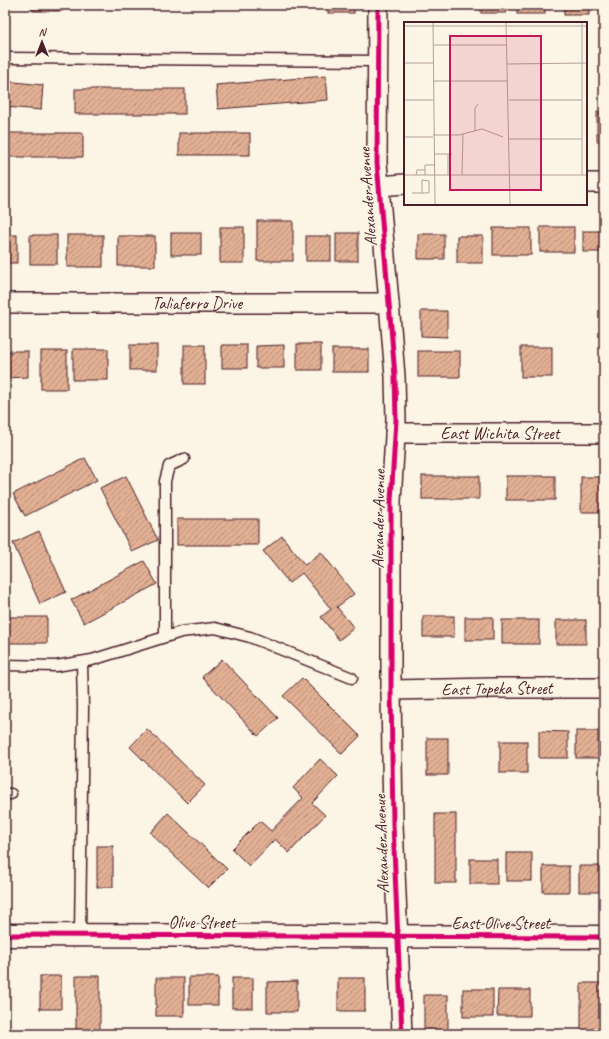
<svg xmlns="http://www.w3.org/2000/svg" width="609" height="1039" viewBox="0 0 609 1039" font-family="Caveat,sans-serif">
	<defs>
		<pattern id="building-hatch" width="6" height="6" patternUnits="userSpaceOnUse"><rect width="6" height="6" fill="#e2b094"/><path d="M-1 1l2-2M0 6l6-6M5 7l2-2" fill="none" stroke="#b98f79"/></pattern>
	</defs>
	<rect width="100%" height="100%" fill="#fcf5e5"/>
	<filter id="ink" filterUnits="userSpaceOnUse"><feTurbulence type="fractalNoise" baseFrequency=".025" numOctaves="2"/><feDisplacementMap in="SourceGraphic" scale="8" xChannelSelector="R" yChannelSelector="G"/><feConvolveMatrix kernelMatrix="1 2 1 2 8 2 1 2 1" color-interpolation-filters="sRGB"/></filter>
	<g filter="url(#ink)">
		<g fill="url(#building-hatch)" stroke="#4a1f2b">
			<rect x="33" y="5" width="29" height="6"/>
			<rect x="108" y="5" width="24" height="2"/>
			<rect x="328" y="5" width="26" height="8"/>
			<rect x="481" y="5" width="25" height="8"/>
			<rect x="517" y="5" width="28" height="9"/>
			<rect x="564" y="5" width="25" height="10"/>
			<polygon points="326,76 328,100 218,109 216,85"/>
			<polygon points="5,81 43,85 41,110 5,107"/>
			<rect x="75" y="89" width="110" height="25"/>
			<rect x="597" y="112" width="7" height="29"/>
			<rect x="5" y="133" width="78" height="24"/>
			<rect x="179" y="133" width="71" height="22"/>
			<rect x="257" y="221" width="36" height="40"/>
			<rect x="220" y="227" width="24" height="36"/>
			<rect x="540" y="227" width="34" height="25"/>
			<rect x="493" y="228" width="38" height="27"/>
			<rect x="583" y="231" width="21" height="21"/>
			<rect x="171" y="233" width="30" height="22"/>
			<rect x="336" y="233" width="22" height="28"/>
			<rect x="418" y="234" width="26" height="25"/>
			<rect x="5" y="235" width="12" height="28"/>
			<rect x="30" y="235" width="27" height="29"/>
			<rect x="67" y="235" width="36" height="32"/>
			<rect x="118" y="236" width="37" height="30"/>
			<rect x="306" y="236" width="25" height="25"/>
			<rect x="457" y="236" width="26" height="27"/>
			<polygon points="421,311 447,311 447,337 421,336"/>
			<rect x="297" y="344" width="24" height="26"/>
			<rect x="130" y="345" width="27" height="25"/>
			<rect x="184" y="345" width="21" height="39"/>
			<rect x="222" y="345" width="25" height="23"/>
			<polygon points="284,345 284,368 256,368 256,346"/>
			<rect x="521" y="347" width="31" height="30"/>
			<rect x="73" y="349" width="35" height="31"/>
			<rect x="332" y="349" width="37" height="23"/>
			<polygon points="5,351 28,351 28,377 5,378"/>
			<rect x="41" y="351" width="26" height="38"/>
			<rect x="418" y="351" width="42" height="26"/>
			<polygon points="85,458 97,480 25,516 13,494"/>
			<polygon points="126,476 158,540 132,552 100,488"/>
			<rect x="422" y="476" width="57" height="23"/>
			<rect x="506" y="476" width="49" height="24"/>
			<rect x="581" y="477" width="23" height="35"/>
			<rect x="177" y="519" width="81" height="26"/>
			<polygon points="39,531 66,592 40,604 13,543"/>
			<polygon points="282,536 305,565 321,552 354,594 337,607 354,628 339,640 321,617 331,609 302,573 289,583 263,551"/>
			<polygon points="144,561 157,584 84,623 71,600"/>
			<rect x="423" y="616" width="31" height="21"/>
			<rect x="5" y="617" width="42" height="26"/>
			<rect x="465" y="617" width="28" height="23"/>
			<rect x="502" y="620" width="37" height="24"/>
			<rect x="556" y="620" width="30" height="24"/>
			<polygon points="222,659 278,718 258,736 202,677"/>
			<polygon points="302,678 360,736 342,754 283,696"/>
			<polygon points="147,729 205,785 187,803 130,747"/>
			<polygon points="539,731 568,732 568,758 539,758"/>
			<rect x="576" y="731" width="22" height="27"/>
			<rect x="427" y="738" width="21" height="37"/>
			<rect x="500" y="741" width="27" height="32"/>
			<polygon points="320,759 338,776 312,803 325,815 289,853 275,839 249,866 232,849 260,821 271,831 303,798 293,788"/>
			<polygon points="168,813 227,869 208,888 150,833"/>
			<rect x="435" y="814" width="21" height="69"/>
			<rect x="97" y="846" width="16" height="41"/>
			<rect x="506" y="853" width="26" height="28"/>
			<rect x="470" y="859" width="27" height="25"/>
			<rect x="543" y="866" width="26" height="26"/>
			<rect x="579" y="866" width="25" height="26"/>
			<rect x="40" y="976" width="21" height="33"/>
			<rect x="76" y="976" width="24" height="56"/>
			<rect x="189" y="977" width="29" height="28"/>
			<rect x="156" y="978" width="28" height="38"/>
			<rect x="232" y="978" width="21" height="30"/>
			<rect x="338" y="978" width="27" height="33"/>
			<polygon points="297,981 297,1012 267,1012 267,982"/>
			<rect x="581" y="983" width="23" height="51"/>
			<rect x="463" y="989" width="30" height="28"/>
			<polygon points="498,990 530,990 530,1016 497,1016"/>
			<rect x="424" y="995" width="24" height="39"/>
		</g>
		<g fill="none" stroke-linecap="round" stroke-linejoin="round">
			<defs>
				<g id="lane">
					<polyline points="5,58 378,61"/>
					<polyline points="165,636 165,481 169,466 184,459"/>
					<polyline points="5,665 56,666 92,660 181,632 215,628 250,637 352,678"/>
					<polyline points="5,794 11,794"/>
					<polyline points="80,935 83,708 82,662"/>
				</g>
				<g id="street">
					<polyline points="378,5 377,163 389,303 395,376 396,420 391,501 391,690 393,824 402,1034"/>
					<polyline points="586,183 604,183"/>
					<polyline points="379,186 405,184"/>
					<path id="s1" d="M5,303H389"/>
					<path id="s2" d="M395,433H604"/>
					<path id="s3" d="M391,690L495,688H604"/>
				</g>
				<polyline id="secondary" points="5,935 604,937"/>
			</defs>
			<use href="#lane" stroke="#4a1f2b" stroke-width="13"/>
			<use href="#street" stroke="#4a1f2b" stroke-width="22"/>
			<use href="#secondary" stroke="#4a1f2b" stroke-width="25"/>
			<use href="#lane" stroke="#fcf5e5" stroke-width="10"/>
			<use href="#street" stroke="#fcf5e5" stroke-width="19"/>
			<use href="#secondary" stroke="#fcf5e5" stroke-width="22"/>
			<defs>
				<g id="cycleway">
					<polyline points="378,5 377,163 389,303 395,376 396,420 391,501 391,690 393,824 402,1034"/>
					<polyline points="5,935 604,937"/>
				</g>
			</defs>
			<use href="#cycleway" stroke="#fcf5e5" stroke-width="8"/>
			<use href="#cycleway" stroke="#d6006c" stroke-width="5"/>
		</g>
	</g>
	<g text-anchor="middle" stroke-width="3" stroke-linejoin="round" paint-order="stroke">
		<g font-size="17" fill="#4a1f2b" stroke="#fcf5e5">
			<text transform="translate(367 197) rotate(-94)" y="6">Alexander Avenue</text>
			<text dy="6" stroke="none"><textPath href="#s1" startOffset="192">Taliaferro Drive</textPath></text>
			<text dy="6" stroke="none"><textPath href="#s2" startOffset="105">East Wichita Street</textPath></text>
			<text transform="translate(378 519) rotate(-89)" y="6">Alexander Avenue</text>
			<text dy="6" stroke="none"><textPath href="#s3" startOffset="106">East Topeka Street</textPath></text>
			<text transform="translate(381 844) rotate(-92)" y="6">Alexander Avenue</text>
			<text x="202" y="928">Olive Street</text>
			<text x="501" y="929">East Olive Street</text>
		</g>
	</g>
	<g transform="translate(404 22)">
		<rect width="183" height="183" fill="#fcf5e5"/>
		<path fill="none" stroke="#b59f9b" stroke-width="1" d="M29,0L31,183M102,0L106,183M178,0V153M0,4H183M29,23H102M0,41H29M103,42L183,41M29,59H104M0,78H29M105,78H178M71,109V86L74,82M29,113H55L78,107L99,115M0,115H29M104,117H178M30,132H48M44,132V153M0,153H183M12,153L13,148H21M21,153V143H30M58,153L59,112M8,171H25V159L18,158V171"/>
		<path fill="#c2185b" fill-opacity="0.15" stroke="#c2185b" stroke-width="2" d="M46,14H137V168H46Z"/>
		<rect width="183" height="183" fill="none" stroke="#4a1f2b" stroke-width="2"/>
	</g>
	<rect width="609" height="1039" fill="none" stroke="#fcf5e5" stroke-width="20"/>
	<rect x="10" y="10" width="589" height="1019" fill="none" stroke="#4a1f2b" stroke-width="1.5" filter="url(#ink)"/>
	<g transform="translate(42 42)" stroke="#fcf5e5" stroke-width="3" paint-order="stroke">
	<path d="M0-3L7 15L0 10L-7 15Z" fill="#4a1f2b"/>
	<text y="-6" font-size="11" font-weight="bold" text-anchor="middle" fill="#4a1f2b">N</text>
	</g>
</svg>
